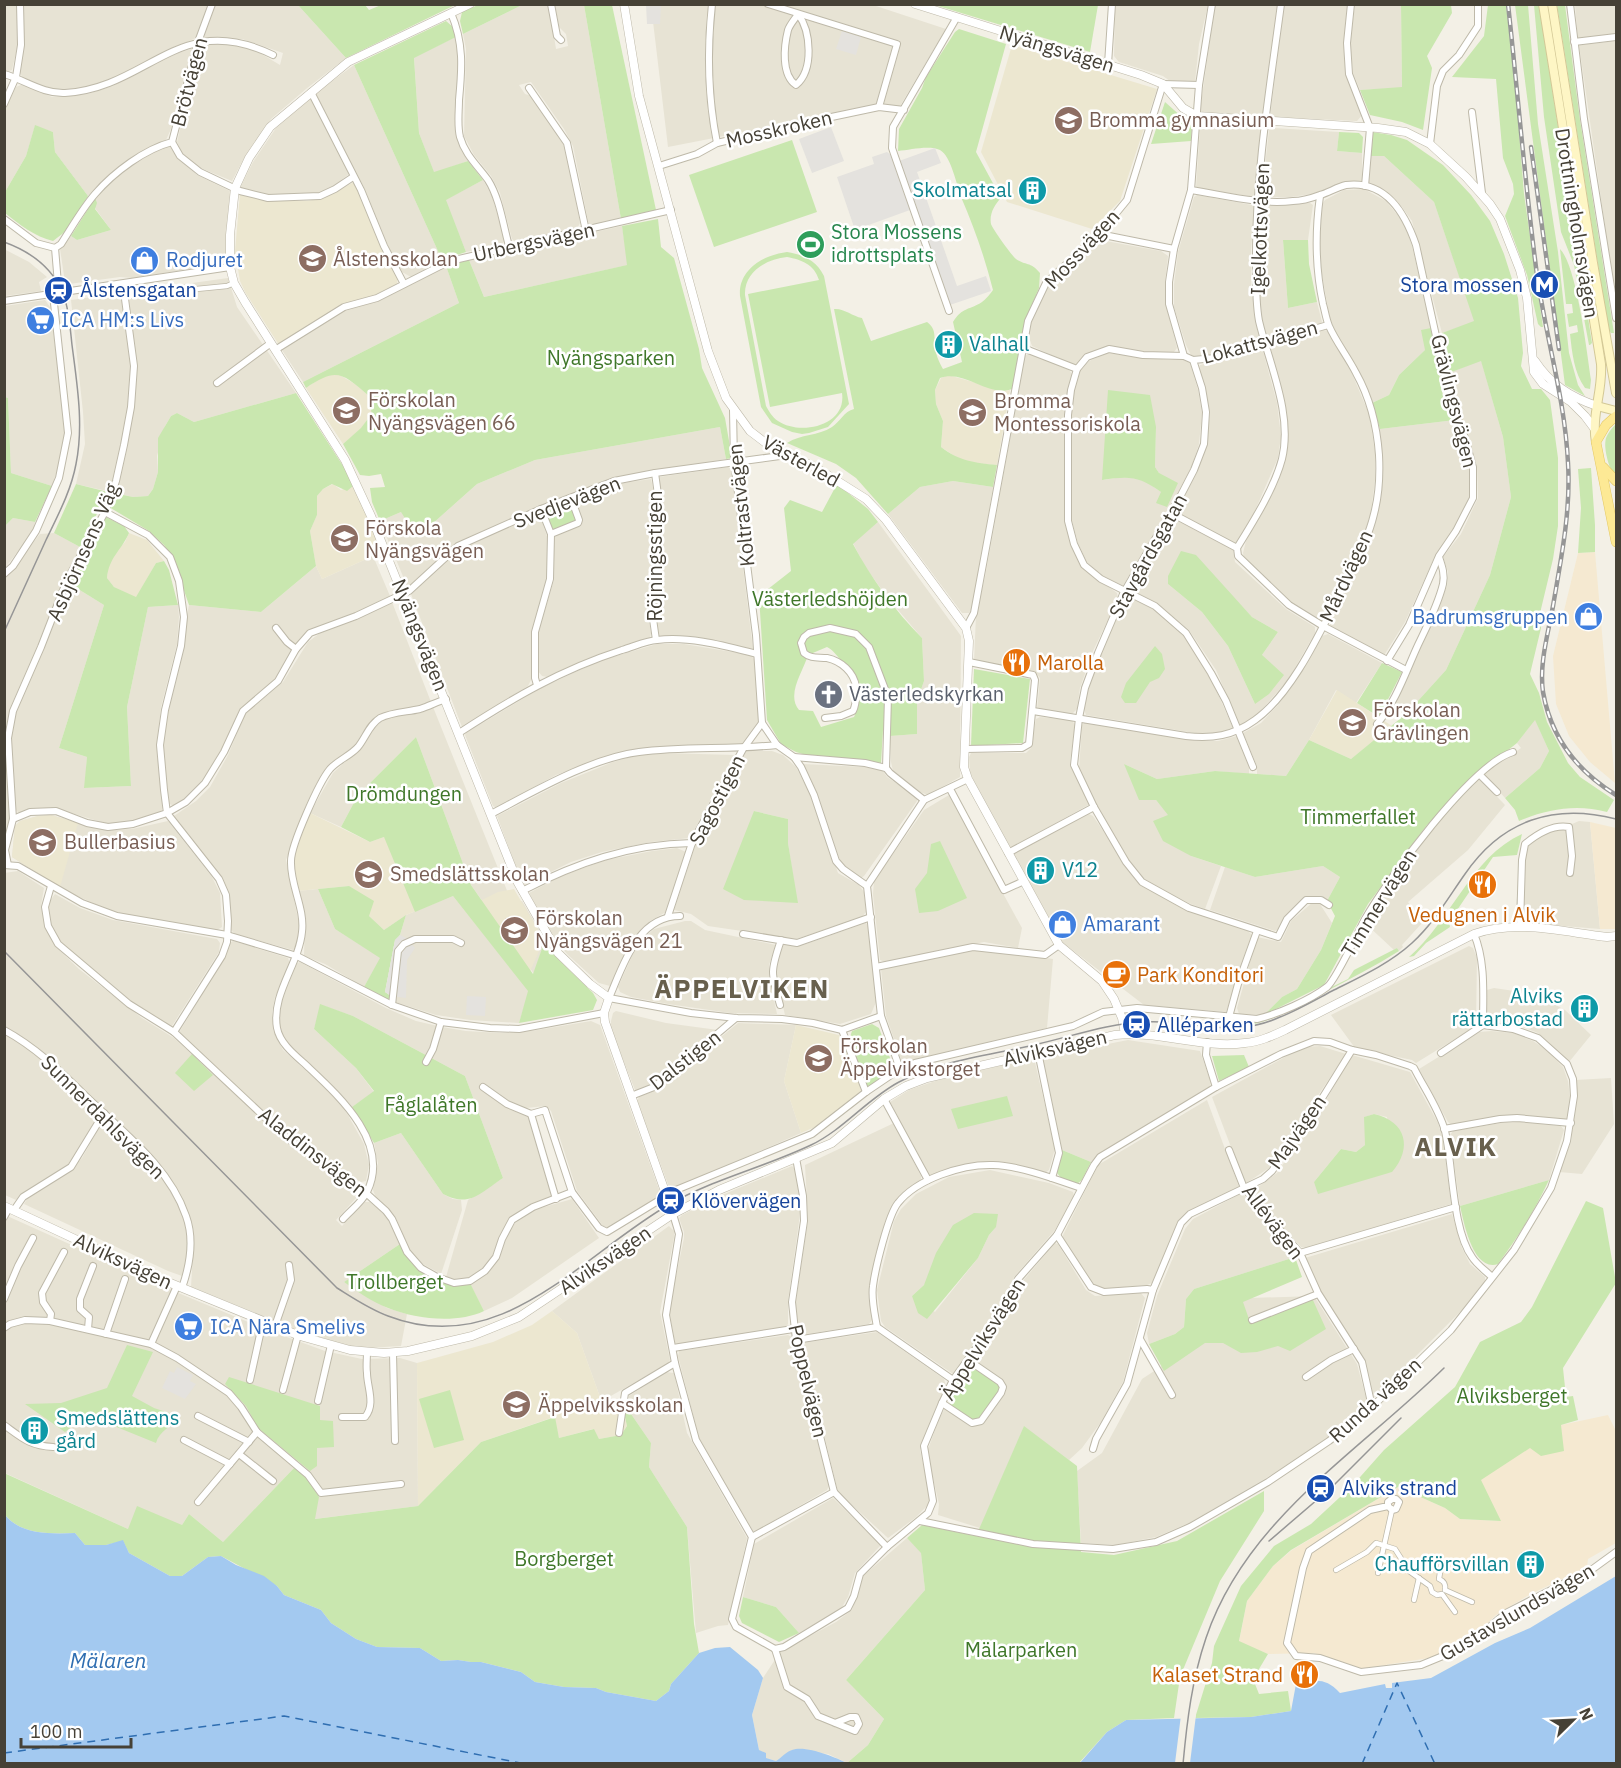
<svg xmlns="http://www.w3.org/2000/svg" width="1621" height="1768" viewBox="0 0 1621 1768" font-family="'IBM Plex Sans',sans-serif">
	<rect width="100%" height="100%" fill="#f3f0e6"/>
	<g fill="#e7e3d4" fill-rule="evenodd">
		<polygon points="5,5 18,5 18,44 12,70 6,72"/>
		<polygon points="24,5 208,5 196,38 167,51 111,80 97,85 64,90 53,90 40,86 22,77 19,70 23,45"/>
		<polygon points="215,5 298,5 346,58 306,89 271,119 243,160 232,181 198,167 183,155 177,142 200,46 214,43 228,43 253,49 280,65 283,53 242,39 204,38 203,37"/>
		<polygon points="522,5 549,5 556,49 568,46 566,34 559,27 555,5 584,5 621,219 589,226 573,146 564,129 531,82 519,85 525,94 532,96 562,142 568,156 580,223 578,227 516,242 512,239 500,193 491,176 474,155 464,136 466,49 463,34"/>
		<polygon points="651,5 873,5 946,29 900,106 877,106 668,147"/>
		<polygon points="1115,5 1208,5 1199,44 1195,82 1170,81 1163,76 1119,62 1114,56"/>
		<polygon points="1215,5 1278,5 1263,114 1260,116 1203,113 1200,110"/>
		<polygon points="1284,5 1347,5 1344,43 1346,75 1362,115 1357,121 1270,117"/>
		<polygon points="1355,5 1401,5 1402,88 1360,90 1353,73 1350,42"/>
		<polygon points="1575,5 1616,5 1616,36 1578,41"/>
		<polygon points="456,37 459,56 455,123 457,138 468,161 434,173 419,133 414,57"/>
		<polygon points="1616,41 1616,303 1579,45"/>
		<polygon points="191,49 193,50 175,120 166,140 128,162 102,181 88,196 55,152 53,132 35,126 26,156 5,192 4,111 16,87 23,84 52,97 88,94 113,86 168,56"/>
		<polygon points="354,65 442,260 411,277 402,272 387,244 363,185 347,159 316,93"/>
		<polygon points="311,98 349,174 334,186 320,194 268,196 240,188 253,162 276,128"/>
		<polygon points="1202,125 1258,127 1261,131 1255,197 1196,188 1200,128"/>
		<polygon points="1273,128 1339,132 1337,151 1362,153 1362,181 1318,193 1291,197 1264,197 1262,192 1269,130"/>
		<polygon points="165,146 169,146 177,157 197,175 230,191 226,260 221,264 132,278 120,277 69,284 65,282 60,249 71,236 77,240 111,230 95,208 95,198 106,186 131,166"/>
		<polygon points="1369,156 1384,156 1434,202 1475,322 1442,333 1412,221 1402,207 1390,196 1367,185"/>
		<polygon points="483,180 492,196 505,240 502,245 466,252 445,200"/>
		<polygon points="1364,189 1386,201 1404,223 1412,246 1431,328 1425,350 1399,375 1389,395 1372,403 1360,375 1331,325 1317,247 1320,207 1325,200 1344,190"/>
		<polygon points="1197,195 1252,205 1255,208 1251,250 1251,288 1260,339 1259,343 1216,356 1196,358 1191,355 1186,345 1174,307 1174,284 1178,252 1194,197"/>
		<polygon points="1310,203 1313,205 1308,240 1283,240 1288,308 1317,302 1322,322 1320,325 1269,340 1266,338 1261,320 1259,288 1258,251 1261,206"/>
		<polygon points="622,226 628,265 484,297 469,260"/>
		<polygon points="1100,240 1161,251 1168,256 1165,282 1166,304 1177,348 1174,352 1145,352 1108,347 1084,355 1076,367 1032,346 1029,337 1031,323 1050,283"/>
		<polygon points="4,249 29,262 47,277 39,282 41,291 5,296"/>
		<polygon points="446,266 459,303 303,382 282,350 343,310 379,301"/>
		<polygon points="228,278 237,307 296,393 194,422 177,413 171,416 165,426 157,456 158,472 153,489 148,496 133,497 76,484 85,444 83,412 71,300"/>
		<polygon points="45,300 50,307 64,418 65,434 61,458 52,486 11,473 8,398 5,397 5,306"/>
		<polygon points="1324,330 1328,331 1353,376 1369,414 1375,451 1375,480 1371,512 1362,542 1324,618 1318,620 1289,603 1244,558 1243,553 1246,541 1277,479 1284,458 1288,435 1283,403 1269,350 1271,347"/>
		<polygon points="1259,349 1263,351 1277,403 1281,436 1278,458 1250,522 1238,543 1234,544 1177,514 1177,509 1197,472 1206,446 1210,413 1205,387 1199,369 1200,365"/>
		<polygon points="1029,353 1069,370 1072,374 1068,389 1065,415 1066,522 1071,545 1081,566 1117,593 1118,599 1093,651 1080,688 1077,709 1072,714 1037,709 1040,678 1034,671 974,662 976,615 985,577 1025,356"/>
		<path d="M1108,353L1170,360L1182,359L1190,363L1198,390L1202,413L1199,444L1191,468L1165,516L1122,587L1102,577L1087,562L1078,543L1072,521L1071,416L1074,391L1080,371L1089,361ZM1156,427L1155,467L1159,473L1167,507L1161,492L1142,479L1121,477L1103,480Z"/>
		<polygon points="1481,360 1503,437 1511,497 1490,575 1446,670 1407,713 1393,705 1447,586 1448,572 1443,557 1461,534 1478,498 1477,465 1452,394 1449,373"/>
		<polygon points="1455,420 1463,439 1470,467 1470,498 1454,529 1436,554 1405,622 1385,654 1382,655 1331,627 1329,622 1368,544 1378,513 1383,480 1380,429"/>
		<polygon points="720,427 726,459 608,480 456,543 409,586 407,586 380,521 401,512 431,525 477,484 535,460"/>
		<polygon points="728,467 731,469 753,649 714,641 659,636 655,612 662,502 659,477"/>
		<polygon points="651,479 656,502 648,613 651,633 650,638 597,655 547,677 542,676 538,671 538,633 554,580 554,540 556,535 581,526 582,522 575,503 576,499 615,484"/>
		<polygon points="953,481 993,487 973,606 969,613 962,613 888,514 920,487"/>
		<polygon points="539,514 547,536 548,579 532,630 532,678 528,686 462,727 411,594 459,548"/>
		<polygon points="13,518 35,522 33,532 5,568 5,526"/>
		<path d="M1171,519H1174L1233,550L1235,562L1286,609L1315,627V633L1288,680L1255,717L1240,726L1216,670L1189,630L1157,604L1132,593L1130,589ZM1168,584L1231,595L1252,617L1278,632L1262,655L1255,704L1228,646L1202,612Z"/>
		<polygon points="878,522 961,636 960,777 928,795 920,792 893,771 891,762 890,736 917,734 917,701 924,681 922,638 887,597 864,565 853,543"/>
		<polygon points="54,533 80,547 40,645 10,711 6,738 10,819 5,840 5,577 40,534"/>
		<polygon points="373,556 390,596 355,614 311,630 276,679 240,710 222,753 205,783 190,798 175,806 169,804 163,746 168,710 189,605 261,612 316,566 322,579"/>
		<polygon points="70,584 104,605 59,748 87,757 85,788 131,786 127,707 148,607 178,605 179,617 177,644 161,707 157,746 163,807 161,812 128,822 107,824 59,809 38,809 19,813 16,810 13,790 11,738 15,712 44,648"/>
		<polygon points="1129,597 1154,609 1183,635 1209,674 1233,728 1216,734 1200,734 1086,715 1084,709 1087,688 1100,654 1125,598"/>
		<polygon points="392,602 431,702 382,715 355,747 328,768 307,805 286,860 299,924 299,939 295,947 293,950 235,934 231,930 228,894 221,878 174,816 196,801 210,787 228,755 245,714 283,682 308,642 320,633 358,619"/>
		<polygon points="1328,634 1382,663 1356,703 1336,690 1309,740 1286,776 1257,774 1257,766 1243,733 1261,723 1278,705 1295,683 1322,636"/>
		<polygon points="657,644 684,644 751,655 754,659 759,721 742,746 662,747 637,749 612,755 556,775 497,808 493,806 465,735 466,733 539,689 599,661"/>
		<polygon points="433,707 512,903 522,901 545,940 534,974 471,885 416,737 358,795 341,827 310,813 333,773 359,749 378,723 384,719"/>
		<polygon points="1040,717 1072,720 1075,725 1070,762 1071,768 1090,804 1011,848 974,781 970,772 969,757 971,753 1026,753 1031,748 1036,719"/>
		<polygon points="1535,719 1549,751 1540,768 1505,798 1484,774 1499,760 1506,759 1521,748 1517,743"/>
		<polygon points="1084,723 1198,741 1218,741 1237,736 1249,764 1249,774 1215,771 1157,779 1124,764 1169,815 1191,856 1221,866 1205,909 1191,904 1144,881 1128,861 1100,813 1079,770 1082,725"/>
		<path d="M746,751H772L783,755L796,767L811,796L838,873L859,885L864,892L866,912L862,917L796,939L708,926L691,914L674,910L696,843ZM754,811L788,819V843L797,902Z"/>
		<polygon points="663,753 734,755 690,838 651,842 602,852 571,862 523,886 497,816 561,783 613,762 638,755"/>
		<polygon points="803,764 864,767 883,771 887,777 917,797 917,801 864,876 861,878 843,865 839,858 810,777"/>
		<polygon points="1479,778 1505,805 1468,850 1408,902 1422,923 1402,945 1403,947 1399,951 1397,948 1394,950 1365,923 1374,908 1425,835"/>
		<polygon points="949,795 1022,928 1018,948 984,942 885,962 880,960 873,894 874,881 924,810"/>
		<polygon points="1087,813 1093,816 1139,883 1185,909 1248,931 1252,935 1226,1012 1144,1005 1062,942 1014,854"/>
		<polygon points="51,815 78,823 109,830 132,829 168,821 212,877 220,893 222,927 217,930 122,916 66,891 12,857 15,826 20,821 38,816"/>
		<polygon points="1579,821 1590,822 1600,929 1515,922 1521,845 1528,837 1541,828 1559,824 1571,823 1572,824"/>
		<polygon points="677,848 686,852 666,912 650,921 631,940 610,986 599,983 567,954 550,933 529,893 561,876 606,860 652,851"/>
		<polygon points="1323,866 1340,877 1327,901 1317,896 1305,898 1286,915 1279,929 1275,931 1210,910 1225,867 1255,877"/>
		<polygon points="18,871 44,888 41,906 45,926 55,946 79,969 142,1018 174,1038 287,1142 356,1191 357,1197 336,1220 342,1226 364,1202 370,1202 385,1214 400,1244 344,1282 387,1308 407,1314 401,1346 368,1348 351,1346 305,1333 191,1287 194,1236 189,1214 170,1180 147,1150 49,1057 21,1036 5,1027 4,873"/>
		<polygon points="318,889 335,929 381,958 364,987 325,964 304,956 305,917 297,891"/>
		<polygon points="55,894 80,908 113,920 217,939 220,943 219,952 172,1026 168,1026 131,1001 60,942 50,924 48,910 49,902"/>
		<polygon points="453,896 529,991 519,1023 470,1020 436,1015 389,1000 395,940 400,935 406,915"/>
		<polygon points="1313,902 1320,904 1332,923 1321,950 1297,989 1282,997 1264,1015 1239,1014 1237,1008 1257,937 1281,942 1291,921"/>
		<polygon points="685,921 691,921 705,930 776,945 769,965 769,977 777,1014 730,1013 668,1004 631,997 620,992 618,987 638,943 654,929"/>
		<polygon points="866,923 869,928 876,1002 871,1014 840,1024 785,1015 776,978 775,967 783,945 803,945"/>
		<polygon points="233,941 288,958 290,964 275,997 272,1012 273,1030 283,1050 334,1096 348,1115 364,1144 369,1165 366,1181 357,1183 290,1137 180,1035 180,1031 224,957 229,943"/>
		<polygon points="1469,946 1473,948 1477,958 1476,1026 1416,1063 1412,1060 1355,1048 1331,1015"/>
		<polygon points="982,949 1053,959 1047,1028 905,1064 902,1062 886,1016 881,969"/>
		<polygon points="300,962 386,1008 416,1021 442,1027 466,1031 501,1033 531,1031 591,1021 600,1025 661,1195 609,1228 603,1226 577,1191 551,1111 546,1106 526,1108 553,1198 532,1204 510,1220 499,1237 493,1256 484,1268 469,1278 455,1279 446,1277 468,1200 503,1178 465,1076 353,1016 321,1005 314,1029 356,1068 374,1092 352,1107 338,1091 289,1045 279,1028 282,995 297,963"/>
		<polygon points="1494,988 1535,994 1565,1010 1591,1035 1569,1062 1538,1033 1518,1025 1490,1023 1486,1018 1487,990"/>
		<polygon points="616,1011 666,1023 718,1030 653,1085 641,1090 635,1090 611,1029 611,1021 613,1013"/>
		<polygon points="738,1023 796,1025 784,1081 801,1133 672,1190 669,1187 637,1101 639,1097 656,1090"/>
		<polygon points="1491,1031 1513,1033 1533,1041 1547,1050 1563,1067 1568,1081 1570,1097 1568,1117 1565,1120 1522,1115 1502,1116 1452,1125 1448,1122 1419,1069 1479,1032"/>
		<polygon points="4,1034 19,1041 45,1062 96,1110 97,1119 69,1166 16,1200 5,1195"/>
		<polygon points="1128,1040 1200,1051 1211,1083 1209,1088 1100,1153 1091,1162 1062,1150 1042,1057"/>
		<polygon points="1320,1046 1346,1054 1269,1168 1245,1184 1212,1097 1303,1047"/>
		<path d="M1352,1055L1410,1072L1438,1123L1443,1140L1451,1204L1306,1248L1301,1247L1253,1195L1254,1190L1277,1173L1321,1109ZM1374,1114L1387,1117L1392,1172L1314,1182L1341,1149L1356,1152L1365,1145V1117Z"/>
		<polygon points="1034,1058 1055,1149 1049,1170 1045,1173 997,1162 980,1162 952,1167 933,1175 928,1175 890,1102 909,1090 935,1081"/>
		<polygon points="1611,1078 1614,1124 1582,1174 1559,1172 1571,1142 1576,1097 1575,1080"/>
		<polygon points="1207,1100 1239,1187 1189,1212 1179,1222 1152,1283 1147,1285 1103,1289 1093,1286 1063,1239 1063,1235 1098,1165"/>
		<polygon points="104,1119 107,1119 142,1154 166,1184 183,1215 189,1235 186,1268 182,1276 168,1271 24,1204 27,1199 73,1167 82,1158"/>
		<polygon points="1520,1122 1561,1126 1564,1130 1549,1180 1460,1206 1450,1135 1453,1131 1501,1123"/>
		<polygon points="894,1123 921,1176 921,1180 896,1200 885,1221 869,1287 872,1320 869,1324 801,1335 795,1307 808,1220 805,1165"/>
		<polygon points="401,1133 443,1194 453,1199 461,1200 462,1210 441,1274 423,1264 411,1253 395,1216 376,1198 373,1190 378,1163 374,1143"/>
		<polygon points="792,1166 796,1170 801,1198 799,1222 788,1301 788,1324 786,1327 678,1344 675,1343 669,1310 684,1238 684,1232 679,1218 682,1215 722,1195"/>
		<path d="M990,1170L1049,1183L1073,1192L1074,1196L1055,1230L1014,1277L999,1311L953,1374L885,1327L881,1321L877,1290L894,1221L901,1209L916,1194L949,1177ZM996,1227L989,1235L978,1258L935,1312L912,1296L924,1285Z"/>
		<polygon points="1240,1194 1247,1197 1296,1254 1295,1257 1194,1289 1186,1299 1184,1327 1175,1334 1149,1344 1147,1333 1157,1296 1185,1229 1193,1219"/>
		<polygon points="572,1199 599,1238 512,1298 484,1311 470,1284 476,1280 514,1224 534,1210"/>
		<polygon points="1452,1214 1462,1248 1470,1264 1485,1277 1485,1281 1462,1310 1375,1397 1371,1390 1364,1360 1320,1290 1305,1258"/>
		<polygon points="5,1215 176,1292 265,1329 325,1351 362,1359 400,1358 417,1363 418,1506 314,1519 294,1468 223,1542 189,1514 182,1525 128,1529 5,1473"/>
		<polygon points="669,1226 674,1231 674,1237 660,1312 670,1360 667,1364 609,1397 600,1397 577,1333 552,1311"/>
		<polygon points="1055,1243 1058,1244 1086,1290 1095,1296 1141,1293 1145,1298 1123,1382 1101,1422 1082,1448 1069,1460 1024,1427 980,1528 938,1515 939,1504 927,1452 939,1419 945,1408 972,1424 978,1425 983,1422 1006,1388 1003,1381 975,1362 975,1359 1006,1313 1022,1282"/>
		<polygon points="1314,1296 1357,1364 1368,1405 1333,1435 1263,1480 1189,1523 1156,1537 1116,1545 1081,1543 1077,1471 1102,1453 1142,1379 1200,1341 1190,1300"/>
		<polygon points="877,1332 944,1379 946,1386 920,1450 929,1491 929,1504 915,1518 888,1538 839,1493 837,1488 802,1343"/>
		<polygon points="788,1335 792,1337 829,1486 827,1490 756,1531 753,1531 699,1438 678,1356 679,1351"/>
		<polygon points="666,1372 674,1373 687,1433 747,1538 728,1625 718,1626 696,1633 687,1527 649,1467 651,1443 629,1411 628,1400 629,1396"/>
		<polygon points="833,1498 881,1545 855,1573 848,1597 841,1609 799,1633 776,1607 743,1597 754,1544"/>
		<polygon points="907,1538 921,1552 925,1590 846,1680 884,1719 868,1745 847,1763 828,1754 792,1750 776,1761 765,1758 759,1750 752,1715 763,1678 780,1652 836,1622 852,1610 863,1576"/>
	</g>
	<g fill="#f5e9d1">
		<polygon points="1595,552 1615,783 1590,762 1569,736 1556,704 1553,656 1578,553"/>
		<polygon points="1590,822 1616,828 1616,929 1600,929"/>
		<polygon points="1608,1415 1616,1431 1616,1543 1588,1559 1587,1567 1529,1595 1496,1615 1481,1629 1451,1650 1429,1658 1360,1669 1314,1653 1268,1654 1239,1642 1247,1601 1273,1566 1292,1550 1398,1487 1445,1508 1460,1519 1500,1521 1480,1480 1561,1425"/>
	</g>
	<g fill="#ece7d0">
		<polygon points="1012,45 1157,89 1120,201 1092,229 1007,202 981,152"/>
		<polygon points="354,182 398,276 397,285 376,295 339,306 279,345 245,292 240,281 235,251 240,194 267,201 307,201 324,198"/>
		<polygon points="338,374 355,384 369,396 372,407 372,416 367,420 362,428 343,444 306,388 325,375"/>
		<polygon points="948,375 984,385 999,392 1010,390 997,465 975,463 959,459 941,447 943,421 936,404 935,390 941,378"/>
		<polygon points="333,484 341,490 353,486 381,548 373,556 322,579 316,566 310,531 317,515 317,496 323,489"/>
		<polygon points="129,533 147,540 164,561 156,563 136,598 114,587 107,578 108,566 115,552 125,542"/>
		<polygon points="1337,690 1392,726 1351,759 1309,740"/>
		<polygon points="310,813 370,842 384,837 453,896 406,915 384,930 369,916 349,886 297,891 293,861 298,839"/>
		<polygon points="51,815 78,823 60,887 12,857 15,826 20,821 38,816"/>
		<polygon points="514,889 544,940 527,978 478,902 498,892"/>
		<polygon points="796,1025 839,1035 862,1092 815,1127 801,1133 784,1081"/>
		<polygon points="552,1311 577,1333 600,1397 609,1397 624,1413 627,1426 621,1435 599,1439 593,1429 559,1438 554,1417 481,1442 418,1506 417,1363 493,1342 532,1325"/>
	</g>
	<g fill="#c9e7af" fill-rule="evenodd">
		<polygon points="298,5 365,5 369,10 381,5 455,5 346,58"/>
		<polygon points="478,5 478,4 522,5 463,34 460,21 462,12"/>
		<polygon points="584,5 612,5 656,210 621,219"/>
		<polygon points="935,5 1098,5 1090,52"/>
		<polygon points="1401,5 1451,5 1452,13 1427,56 1432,68 1423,130 1402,122 1370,115 1360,90 1402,87"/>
		<polygon points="1488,5 1506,5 1516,94 1524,194 1543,327 1541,327 1538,324 1527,275 1505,216 1514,194 1513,184 1503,158 1496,79 1452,77 1484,36"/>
		<polygon points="1515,5 1528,5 1538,124 1558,252 1569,353 1578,385 1585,396 1565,385"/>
		<polygon points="1534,5 1539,5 1592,343 1590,345 1589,345 1574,265 1561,232 1544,117"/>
		<polygon points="1557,5 1565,5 1580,120 1614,333 1611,333 1608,328"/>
		<polygon points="446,21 453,27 456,37 414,58 419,133 434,172 468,161 483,180 446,200 466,252 442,260 354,65"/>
		<path d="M959,29L1006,44L976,152L1001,198C995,204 989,214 991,224C992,228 1012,256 1016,259C1026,266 1030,261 1040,273L1039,288L1027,317L1012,389C989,398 964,369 940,378L935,390L936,404L943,421L941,447C959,461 975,463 997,465L993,487L953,481L920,487L888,514L856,478L836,464L787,443C801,434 818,436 832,427C840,422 844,411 854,409L834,309C844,308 852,316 862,318L871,341L927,322C936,329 934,334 935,345C935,353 939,362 943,369L962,362L953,322C962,307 970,310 982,302C986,299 990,294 993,290C985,258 974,227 961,197C957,186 951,156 940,150C929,145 910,150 898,151L899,129L922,88L926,77L955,32Z"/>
		<polygon points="1165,102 1192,126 1191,141 1151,144"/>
		<path d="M35,125L53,132L55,152L88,196L66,231L53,241C35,237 19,224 5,213V192L26,156Z"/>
		<polygon points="1339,132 1359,133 1363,137 1362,153 1337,151"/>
		<path d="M1372,132L1391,135L1407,140L1443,165L1471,195L1490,221L1504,254L1518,298L1523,353L1521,366L1532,389H1541L1550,400L1558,458V526L1553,559L1541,609V628L1530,674L1539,693L1547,722L1568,763L1580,777L1614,800L1607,812C1576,804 1548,809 1519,821L1515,810L1505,798L1540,768L1549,751L1535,720L1517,743L1478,774L1427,825L1368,904L1324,985L1264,1015L1282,997L1297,989L1321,950L1335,916L1327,901L1340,877L1323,866L1255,877L1191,856L1163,841L1153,821L1168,815L1156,800H1139L1124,764L1157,779L1215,771L1286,776L1309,740L1351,759L1407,713L1446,670L1490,575L1511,497L1503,437L1481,361L1449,373L1442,333L1474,321L1434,202L1384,156H1369Z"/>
		<polygon points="792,140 817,212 714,247 689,175"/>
		<polygon points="95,198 97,203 95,209 111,230 77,240 71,236"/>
		<path d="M658,219L661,247L674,258L699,349L702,368L725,418L732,458L726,459L720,427L535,460L477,484L431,525L410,526L401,512L380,521L372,502L370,488L385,487L381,474L369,476L360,475L343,444L361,428L367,420L372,416L369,396C342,373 337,367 306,388L303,382L459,303L446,266L469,260L484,297L627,265L622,226Z"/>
		<polygon points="1283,240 1308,240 1309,264 1317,302 1288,308"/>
		<path d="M1560,249C1577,266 1587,353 1591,380L1590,389L1585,388C1574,373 1572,352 1570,334L1578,332L1577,325L1569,327L1567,314L1573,313L1572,304H1566Z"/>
		<path d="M787,252C804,255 816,260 824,276L849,404L828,427L809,433L802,434L792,432L772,423L761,407L740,296C738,270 763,255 787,252ZM787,257C802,260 814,264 819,280L748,294L770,407L842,393C847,426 800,436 778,421C772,417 769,411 766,406L745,295C744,272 766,259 787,257Z"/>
		<polygon points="1431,328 1443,396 1455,420 1380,429 1372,403 1389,395 1399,375 1425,350 1421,330"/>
		<path d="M1108,390L1150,395L1156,427L1155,467L1159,473L1178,483L1167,507L1156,503L1161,492C1138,476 1130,476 1102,480Z"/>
		<polygon points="296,393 345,469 353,486 347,491 332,484 323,489 317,496 317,515 310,531 316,566 261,612 189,605 172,556 164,545 149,531 109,507 114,493 133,497 148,496 153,489 158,472 158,438 171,416 177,413 194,422"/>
		<polygon points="5,397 8,398 11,473 52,486 35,522 13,518 5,526"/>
		<path d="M1615,425L1616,426V478C1609,470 1603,448 1606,438C1608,433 1611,429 1615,425Z"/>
		<polygon points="1591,468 1595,525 1595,552 1578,553 1581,508 1578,469"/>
		<polygon points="76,484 108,492 80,547 54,533"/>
		<path d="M837,484L868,509L878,522L853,544C871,578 895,611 922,638L924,681L917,701V734L890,736L883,730L881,763L813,757L796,752L781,744L767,720L759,596L791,571L784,508L790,500L822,512ZM827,647C833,650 836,655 841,660C857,677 866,694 854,717L821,727L813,711L799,710C786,694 803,672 808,655Z"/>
		<polygon points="569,502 571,504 576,522 552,530 546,512"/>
		<path d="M106,517L124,526L129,533C121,551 109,557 107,578L114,587L136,597L156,563L164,561L169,570L178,605L148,607L127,707L131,786L84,788L87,757L59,748L104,605L70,584Z"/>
		<polygon points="1181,551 1196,555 1252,617 1278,632 1262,655 1284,675 1269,694 1255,704 1228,646 1202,612 1168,584 1168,576"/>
		<polygon points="1155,646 1162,654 1165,669 1159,678 1150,682 1136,703 1125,703 1121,697 1126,683"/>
		<polygon points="1382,663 1402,672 1379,717 1357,703"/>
		<polygon points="974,669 1030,679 1023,743 971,746"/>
		<polygon points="416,737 471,885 533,974 545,940 559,960 593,993 597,1000 593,1010 519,1023 528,991 453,896 415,912 384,837 370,842 341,827 358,795"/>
		<polygon points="754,811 788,819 788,843 798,903 744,900 723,889"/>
		<path d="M1522,834L1517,855L1493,857L1449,922L1450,927L1426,943L1414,956L1409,957C1451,921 1471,857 1522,834Z"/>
		<polygon points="940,841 967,898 938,911 919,913 915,889 927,873 931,844"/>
		<polygon points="349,886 374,901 369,916 384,930 406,915 400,935 395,940 385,992 391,996 389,1000 364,987 380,958 335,929 318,889"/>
		<path d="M1397,948L1399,951C1375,966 1350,979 1325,992C1294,1008 1261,1030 1225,1026V1021H1254L1269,1018L1348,979L1354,970Z"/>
		<path d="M320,1004L353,1016L465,1076L503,1178C480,1193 470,1208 443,1194L401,1133L374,1143L352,1107L374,1091L356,1068L314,1029Z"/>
		<polygon points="872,1024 879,1028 894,1069 868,1088 849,1040 852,1031"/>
		<polygon points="192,1054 213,1075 194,1091 175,1073"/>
		<polygon points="1244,1055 1249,1067 1219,1081 1212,1056"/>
		<polygon points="1007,1096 1013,1116 958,1129 951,1109"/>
		<path d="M1374,1114C1406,1121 1413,1148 1392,1172L1318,1194L1314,1182L1341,1149L1356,1152L1365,1145L1364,1117Z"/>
		<polygon points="1062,1150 1091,1162 1082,1180 1077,1184 1061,1178 1057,1173"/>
		<path d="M1549,1180C1535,1210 1518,1237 1498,1264C1473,1272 1464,1223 1460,1206Z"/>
		<polygon points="1586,1201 1603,1208 1616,1283 1563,1368 1566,1397 1573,1396 1578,1420 1561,1425 1564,1451 1541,1456 1530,1448 1481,1480 1501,1521 1460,1519 1445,1508 1398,1487 1291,1550 1273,1566 1247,1601 1239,1641 1268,1654 1253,1679 1259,1694 1288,1691 1291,1711 1251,1717 1195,1718 1212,1663 1214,1646 1241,1586 1274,1546 1311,1524 1353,1485 1384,1450 1455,1387 1480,1342 1521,1322 1532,1307"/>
		<polygon points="974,1213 998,1214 996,1227 989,1235 978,1258 927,1319 918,1313 912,1296 924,1285 936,1253 953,1225"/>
		<path d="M400,1244C417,1273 436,1286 470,1283L484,1311C457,1324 415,1319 388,1308C372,1302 358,1292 344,1282Z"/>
		<polygon points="1295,1257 1302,1277 1243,1302 1250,1322 1312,1298 1326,1329 1290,1351 1278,1346 1257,1352 1241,1353 1223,1343 1205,1343 1164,1371 1149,1344 1175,1334 1184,1327 1186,1299 1194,1289"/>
		<path d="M127,1345L153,1352L132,1396L154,1408L178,1416C172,1427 159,1431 156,1443L87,1415L65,1432L25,1404L61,1403L107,1388Z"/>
		<path d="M971,1366L999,1385L1000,1390L979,1419L974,1421L950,1405C947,1392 962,1373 971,1366Z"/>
		<polygon points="229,1377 320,1406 320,1420 333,1421 334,1447 317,1448 317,1466 310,1471 258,1428 246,1406 225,1384"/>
		<polygon points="450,1390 464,1440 434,1448 419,1399"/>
		<path d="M629,1411L651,1443L649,1467L687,1527L694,1624L699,1653L671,1684L669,1691L656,1701L606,1692L596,1688L564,1687L535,1682L521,1672L481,1662H471L458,1660L441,1661L420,1648L377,1647L356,1639L331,1623L321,1610L284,1595L277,1586L221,1556L208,1557L182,1576H170L129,1553L123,1541L106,1545H85L75,1533C52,1534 21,1535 5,1515L4,1473L128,1529L137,1506L182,1525L189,1514L223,1542L294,1468L307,1478L319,1497L315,1519L418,1506L481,1442L555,1417L559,1438L594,1429L599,1439L621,1435L627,1426L624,1413Z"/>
		<polygon points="1024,1426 1077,1466 1081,1552 1114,1555 1177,1541 1264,1491 1264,1511 1220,1581 1180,1677 1174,1718 1126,1720 1107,1732 1079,1763 847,1763 868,1745 884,1719 846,1680 925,1590 921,1553 907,1538 922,1525 976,1536"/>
		<polygon points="743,1597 776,1607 799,1633 779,1642 742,1623 739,1616"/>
	</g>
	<g fill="#e4e2de">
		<polygon points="646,5 661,5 660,24 647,24"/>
		<polygon points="842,31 861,37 856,55 836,49"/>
		<polygon points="831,127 844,161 812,173 799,139"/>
		<polygon points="935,148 941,163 917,172 957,286 986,276 991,291 944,307 910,210 855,230 837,177 874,164 872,157 887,152 899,161"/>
		<polygon points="400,935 406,938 415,948 407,960 406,998 391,996 385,992 395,940"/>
		<polygon points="467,996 486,997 485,1016 466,1015"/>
		<polygon points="177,1367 193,1375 190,1381 196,1384 185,1399 162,1388 170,1371 174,1373"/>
	</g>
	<g fill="#a3c9f0">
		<path d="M5,1515C21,1535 52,1534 75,1533L85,1545H106L123,1540L129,1553L170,1576H182L208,1557L221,1556L236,1565L264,1576L277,1586L284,1595L321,1610L331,1623L356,1639L377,1647L420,1648L441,1661L458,1660L471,1662H481L521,1672L535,1682L564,1687L596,1688L606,1692L656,1701L669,1691L671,1684L699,1653L715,1648L730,1647L758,1670L763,1678L752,1715L759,1750L766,1753V1758L776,1761C781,1758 787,1751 792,1750C806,1745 834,1757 847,1763H5Z"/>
		<path d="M1616,1576V1763L1079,1764L1107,1732L1126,1720L1251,1717L1291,1711L1296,1684C1315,1680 1325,1677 1340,1693L1385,1684L1386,1688H1392V1683L1431,1678L1495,1643L1530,1628Z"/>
	</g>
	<polygon fill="#f3f0e6" points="1181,1715 1196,1715 1190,1763 1175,1763"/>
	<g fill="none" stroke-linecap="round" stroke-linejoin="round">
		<g stroke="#2f6eb1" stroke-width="1.5" stroke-dasharray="8 6" stroke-linecap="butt">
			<polyline points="4,1753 284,1716 525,1764"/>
			<polyline points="1362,1764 1397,1683 1435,1764"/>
		</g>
		<defs>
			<g id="pedestrian">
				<polyline points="125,296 227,286 234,283"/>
				<path d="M1441,1566L1439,1579C1444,1581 1446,1584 1445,1590"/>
				<polyline points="1336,1570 1367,1552 1376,1543 1395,1549 1409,1571 1430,1586 1432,1592 1437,1595 1442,1594 1455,1612"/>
				<polyline points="1378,1573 1392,1510"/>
				<polyline points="1445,1590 1472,1602"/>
				<polyline points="1414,1600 1419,1578"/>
			</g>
			<g id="minor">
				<polyline points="551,4 557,36 561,40"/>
				<path d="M712,4C707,50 708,98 717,143"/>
				<polyline points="768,4 897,44 879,107"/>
				<polyline points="1212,4 1199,85 1191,190 1174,249 1169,282 1169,304 1184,356 1193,360 1202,388 1206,412 1204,444 1194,470 1181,495 1124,592 1098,653 1085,688 1079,718 1074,765 1094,807 1126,862 1142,882 1189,908 1278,937 1287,919 1306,900 1321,900 1329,905"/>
				<polyline points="1351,4 1347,43 1349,74 1370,128 1365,186"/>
				<polyline points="1570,4 1584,119 1616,318"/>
				<path d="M451,13C464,43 462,69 459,100C459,112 457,125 460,137C465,155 478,166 488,180C500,199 503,225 509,246"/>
				<path d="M798,14C811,31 814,70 796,85C781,75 784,46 788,30C790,24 795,19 798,14Z"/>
				<polyline points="1574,42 1616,37"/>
				<polyline points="1108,64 1112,4"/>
				<path d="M4,74C25,80 43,94 65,93C149,88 179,9 273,55"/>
				<polyline points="529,88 567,143 586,231"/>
				<polyline points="311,92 361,190 384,246 404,284"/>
				<polyline points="4,104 16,77 21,45 20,4"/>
				<polyline points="1472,112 1482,193"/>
				<polyline points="172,142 180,156 200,172 240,191 268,198 320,196 335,189 353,177"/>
				<polyline points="1430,144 1437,86 1443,71 1459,55 1478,26 1478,4"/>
				<polyline points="659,166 697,154 717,143 803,123 879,107 904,110"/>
				<path d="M1191,190C1224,195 1260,205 1293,201C1301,201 1312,198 1320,195C1328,193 1337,187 1346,185C1386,180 1405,213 1416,245L1449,395L1465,438L1473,467V498L1456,531L1439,556L1409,625L1387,661"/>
				<polyline points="4,219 36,243 55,248"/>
				<polyline points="1099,234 1174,249"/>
				<path d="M55,248L61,244C72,227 82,209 95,194C114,172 145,149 172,142L198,42L212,4"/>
				<polyline points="4,301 230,267"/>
				<polyline points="949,311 892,148 893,127 957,17"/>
				<polyline points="1023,348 1077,369"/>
				<polyline points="275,350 344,307 377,298 450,261 671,210"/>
				<polyline points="1184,356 1143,355 1109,349 1087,357 1077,369 1071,390 1068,415 1068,521 1074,544 1084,565 1101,579 1155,606 1186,633 1211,673 1226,701 1253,767"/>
				<polyline points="1193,360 1215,358 1328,325"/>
				<polyline points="217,383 271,343"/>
				<polyline points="733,410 734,462 756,635 762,723 777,745 794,757 801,767 814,795 836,861 843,869 867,886"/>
				<polyline points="655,473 659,502 652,612 656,640"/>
				<polyline points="105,512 148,535 170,557 179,581 184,617 181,646 165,710 160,745 164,790 167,813 219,879 226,895 228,921 227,942 222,956 174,1032"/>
				<polyline points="1171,513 1237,548 1238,556 1289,605 1323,626 1406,670"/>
				<polyline points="551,534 578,523 579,520 571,498"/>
				<path d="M1237,548C1253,522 1274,489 1282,459C1293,414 1269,364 1259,321C1255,299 1256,275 1256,253C1256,170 1270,87 1281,4"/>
				<polyline points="4,574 13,566 36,531 59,478 68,433 53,294 58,284 55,248"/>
				<polyline points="276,628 287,642 296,649"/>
				<polyline points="966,628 974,613 1028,321 1046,283 1099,234 1127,200 1163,84 1199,85"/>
				<polyline points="537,685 535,678 535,632 550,579 551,534 541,509"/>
				<path d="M1033,711L1186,736C1212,739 1233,736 1255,720C1293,693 1321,630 1342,589C1354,564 1368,540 1374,514C1379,495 1380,474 1379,455C1377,427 1370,398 1356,373C1348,357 1336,342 1329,326C1326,319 1325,311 1323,304C1315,267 1315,232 1320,196"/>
				<path d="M825,718L841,716L853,711C857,703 856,696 856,687C854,672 841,661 827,658C818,657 811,659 804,653L801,643L804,637L809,633L830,628L856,634L869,647L888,697L886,768"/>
				<path d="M1377,724C1396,702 1406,671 1418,645C1427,626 1438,605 1443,584C1445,574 1442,566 1439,557"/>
				<path d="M459,733C513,698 560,670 622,650C633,647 645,641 657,640C690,636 725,646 757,654"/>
				<polyline points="965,749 1022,748 1029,744 1035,680 1033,675 969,662"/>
				<polyline points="794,757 865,763 886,768 890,773 924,800"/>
				<polyline points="1480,775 1497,792"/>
				<polyline points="950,789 1004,890 1024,881"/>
				<path d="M491,814C533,792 591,758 639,752C684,746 730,750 777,745"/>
				<polyline points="13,819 30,812 56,811 87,823 108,827 133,824 167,813 186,802 205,783 224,752 243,711 278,681 296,649 310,633 356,616 409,591 458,546 541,509 614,481 655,473 787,455"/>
				<polyline points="1008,853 1094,807"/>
				<polyline points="4,865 18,866 82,903 117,916 227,935 297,956 392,1005 441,1022 490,1028 519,1029 604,1013"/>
				<polyline points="8,865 5,850 13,819 8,738 13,711 41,647 67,580 105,512 116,481 124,445 131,407 134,366 123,284"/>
				<polyline points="51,886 45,907 48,926 58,944 129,1004 174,1032 288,1139 366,1193 386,1211 392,1219 407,1252 421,1268 437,1277 454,1283 470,1281 485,1271 496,1257 502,1239 512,1220 533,1207 572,1192"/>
				<path d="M522,891C576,863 630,844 692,843"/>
				<polyline points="668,916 692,843 743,749 762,723"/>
				<path d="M680,916C637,916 623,966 609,998L691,1013L736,1018L782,1019L813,1023L842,1030L881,1016"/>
				<path d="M1520,926L1522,860L1525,844C1537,834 1553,824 1569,827L1572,856L1570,873"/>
				<polyline points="743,934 797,943 871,917"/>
				<path d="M1474,934C1486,962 1483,996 1483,1025"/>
				<polyline points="876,967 973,947 1045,955 1059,945"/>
				<polyline points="392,1005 398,951 404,944 415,939 453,939 461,943"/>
				<path d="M780,1005C771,973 770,972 781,940"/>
				<polyline points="1229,1017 1238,984 1257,931"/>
				<path d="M4,1030C39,1049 65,1076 93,1103C128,1136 170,1169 186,1216C194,1238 190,1265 182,1288"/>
				<polyline points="842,1030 866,1092"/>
				<polyline points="1038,1052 1059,1153 1052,1178"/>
				<polyline points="1441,1053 1483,1025"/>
				<polyline points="426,1062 433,1049 441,1022"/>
				<polyline points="900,1069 881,1016 867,886 924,800 968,779"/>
				<polyline points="483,1087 507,1104 531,1114"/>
				<path d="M1216,1087L1281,1054L1314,1041L1330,1042L1352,1050L1376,1055L1410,1066L1414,1068C1424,1088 1439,1109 1445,1131C1453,1165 1452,1229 1472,1257C1477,1265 1486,1271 1492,1277"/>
				<polyline points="631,1096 654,1087 736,1018"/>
				<polyline points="884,1099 928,1180"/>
				<path d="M531,1114L545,1110L572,1192L599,1228L607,1232L676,1190L812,1134L866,1092L900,1069L915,1063L1073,1026L1103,1012L1137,1008L1257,1019C1278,1014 1310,1000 1327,987C1336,980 1358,932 1365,919C1387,880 1472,764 1513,752"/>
				<polyline points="531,1114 556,1199"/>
				<polyline points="1444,1129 1500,1119 1517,1118 1571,1123"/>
				<polyline points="1229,1150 1244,1188 1300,1253 1318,1293 1362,1362 1372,1407"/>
				<polyline points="796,1158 803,1196 804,1221 792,1302 796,1340 834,1492 887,1547"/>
				<polyline points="14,1210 23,1197 71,1167 104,1113"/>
				<polyline points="673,1214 679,1234 666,1315 675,1363 696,1440 752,1537 732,1619 736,1627 775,1649"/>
				<polyline points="4,1217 9,1208"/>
				<path d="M343,1219C350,1211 362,1202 367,1192C391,1143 340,1097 307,1066C296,1056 280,1044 277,1028C271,994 299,964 302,932C305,908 290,885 291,861C291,845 319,782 330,769C338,760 350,756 358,747C366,737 369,725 380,718C392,712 407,712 420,709C429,706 437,702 446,699"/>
				<polyline points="1057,1235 1091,1287 1104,1292 1147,1289 1153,1290 1181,1223 1190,1214 1263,1179 1272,1171 1316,1108 1352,1050"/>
				<polyline points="1300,1253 1456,1207"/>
				<polyline points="4,1299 18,1266 33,1238"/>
				<polyline points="1252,1320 1318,1294"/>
				<polyline points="50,1321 51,1314 43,1302 42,1293 64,1252"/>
				<polyline points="275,1326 291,1280 289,1265"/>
				<polyline points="4,1328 10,1324 25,1320 50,1321 151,1344 177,1358 229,1393 241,1407 257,1432 308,1475 321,1493 401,1484"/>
				<polyline points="88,1329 89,1317 80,1309 80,1299 93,1266"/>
				<polyline points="106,1334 125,1279"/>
				<polyline points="1140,1339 1172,1395"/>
				<polyline points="796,1340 877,1327"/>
				<polyline points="151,1344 177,1286"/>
				<polyline points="673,1348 793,1329"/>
				<polyline points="393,1353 395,1441"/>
				<polyline points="1306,1377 1331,1360 1354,1349"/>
				<polyline points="250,1380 263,1321"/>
				<path d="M953,1380L877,1327C875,1315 871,1299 873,1286C875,1270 888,1215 898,1203C917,1179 962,1164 993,1165C1021,1166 1055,1179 1081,1188"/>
				<polyline points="283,1390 298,1335"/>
				<polyline points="318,1401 331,1345"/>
				<polyline points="942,1403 972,1423 981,1421 1001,1393 1003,1387 1000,1382 968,1360"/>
				<polyline points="198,1416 249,1442"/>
				<path d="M342,1417H365C376,1404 367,1387 367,1373C366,1366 367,1359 367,1352"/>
				<path d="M4,1425C22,1438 30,1446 53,1447"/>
				<polyline points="619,1433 625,1393 675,1363"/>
				<polyline points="184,1440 230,1464"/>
				<polyline points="1093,1449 1096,1439 1127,1384 1153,1290"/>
				<polyline points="239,1454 273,1481"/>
				<polyline points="198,1502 257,1432"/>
				<polyline points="1388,1506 1392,1510 1396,1509 1399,1502 1396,1499 1392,1499 1388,1502 1388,1506 1370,1510 1309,1551 1303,1568 1287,1643 1296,1656 1320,1658 1361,1672 1421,1665 1455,1651 1480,1635 1506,1613 1594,1568 1616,1552"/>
				<polyline points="920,1521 1033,1544 1113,1549 1156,1542 1190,1527 1268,1482 1329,1441 1372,1407 1451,1330 1514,1250 1551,1188 1567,1141 1574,1096 1573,1079 1567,1064 1538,1038 1513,1029 1483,1025"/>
				<polyline points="752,1537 834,1492"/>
				<polyline points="775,1649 784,1647 848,1608 854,1596 860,1574 887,1547 928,1513 933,1501 924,1446 942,1403 953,1380 1002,1312 1018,1279 1057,1235 1094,1165 1100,1157 1216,1087 1206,1055 1207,1042"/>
				<polyline points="775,1649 787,1687 807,1699 818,1716 855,1731 859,1724 856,1717 850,1717 835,1723"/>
			</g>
			<g id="tertiary">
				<polyline points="470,4 348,62 270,127 249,158 235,188 230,235 230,267 234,283 245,302 345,460 371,516 518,883 558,953 590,984 609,998 604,1013 605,1022 673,1214"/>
				<polyline points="624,4 639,96 708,351 726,398 750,431 767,444 787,455 815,467 866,499 886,520 966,628 969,641 964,767 968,779 1059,945 1102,981 1114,999 1122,1018 1125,1034"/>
				<polyline points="915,4 1141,75 1163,84 1183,108 1197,116 1378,128 1406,132 1430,144 1466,177 1490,204 1500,219 1520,270 1527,298 1534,372 1543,384 1571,402 1585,416 1594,428"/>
				<path d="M1535,361C1550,384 1570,397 1597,406"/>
				<path d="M4,1206L163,1280L300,1336L350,1350L384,1353L408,1351L472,1336L519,1317L673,1214L719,1190L832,1143L884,1099L906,1086L927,1078L1115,1035C1158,1030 1203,1049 1245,1043C1259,1042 1272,1036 1285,1030L1474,934C1517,919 1563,932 1607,937L1616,936"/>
			</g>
			<g id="secondary">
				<path d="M1543,4L1601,364C1603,391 1591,415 1596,442"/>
				<polyline points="1552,4 1593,263 1616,393"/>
				<polyline points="1597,406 1616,411"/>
			</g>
			<g id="primary">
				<polyline points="1616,416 1606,425 1596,442 1616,542"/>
				<polyline points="1603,467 1616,481"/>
			</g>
		</defs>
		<use href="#pedestrian" stroke="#beb9a9" stroke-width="6"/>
		<use href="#minor" stroke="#beb9a9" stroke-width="8"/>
		<use href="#tertiary" stroke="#beb9a9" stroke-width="9"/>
		<use href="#secondary" stroke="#d3c896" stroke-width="10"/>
		<use href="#primary" stroke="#e3c865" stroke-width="10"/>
		<use href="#pedestrian" stroke="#fff" stroke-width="4.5"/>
		<use href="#minor" stroke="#fff" stroke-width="6"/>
		<use href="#tertiary" stroke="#fff" stroke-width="8"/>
		<use href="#secondary" stroke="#fef6c5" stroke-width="8"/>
		<use href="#primary" stroke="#fde995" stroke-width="9"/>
		<g stroke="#969696" stroke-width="1.5">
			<path d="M4,242C29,251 51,267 62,291C69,308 70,327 72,345C77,384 84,425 76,464C71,491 58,515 46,540C32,571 18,601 4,632"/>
			<path d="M4,951L337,1288C353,1298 369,1309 388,1316C502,1360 581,1255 670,1204C714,1179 765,1167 811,1145C843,1130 867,1099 899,1082C941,1060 993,1055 1038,1044C1073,1036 1109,1023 1145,1022C1194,1019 1230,1040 1280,1017C1298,1010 1315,1000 1332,991C1360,977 1389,964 1412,943C1434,923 1448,898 1465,874C1502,820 1554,803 1616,819"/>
			<polyline points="1269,1541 1332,1487 1401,1418"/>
			<path d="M1183,1764C1187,1721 1192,1679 1206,1638C1246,1519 1359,1452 1444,1368"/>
		</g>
		<defs>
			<g id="rail">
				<path d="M1508,4C1518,95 1525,185 1537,275C1546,338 1565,399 1568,463C1571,511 1561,559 1553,606C1548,634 1539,664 1543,692C1551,738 1577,771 1616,795"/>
				<polyline points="1531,147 1559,349"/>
			</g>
		</defs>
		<use href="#rail" stroke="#969696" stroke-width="4.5"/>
		<use href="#rail" stroke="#fff" stroke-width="2" stroke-dasharray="7" stroke-linecap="butt"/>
	</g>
	<defs>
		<symbol id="school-disc" viewBox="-11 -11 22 22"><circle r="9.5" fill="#8d6e63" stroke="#fff"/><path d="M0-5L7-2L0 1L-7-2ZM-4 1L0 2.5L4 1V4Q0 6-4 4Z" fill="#fff"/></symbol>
		<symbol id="building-disc" viewBox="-11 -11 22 22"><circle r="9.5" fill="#0f9aa8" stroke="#fff"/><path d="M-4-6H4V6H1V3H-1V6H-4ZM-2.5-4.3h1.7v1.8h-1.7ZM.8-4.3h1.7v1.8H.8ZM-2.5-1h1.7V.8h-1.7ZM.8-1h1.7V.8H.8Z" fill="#fff"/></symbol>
		<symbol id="stadium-disc" viewBox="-11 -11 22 22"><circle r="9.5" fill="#2e9e5b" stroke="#fff"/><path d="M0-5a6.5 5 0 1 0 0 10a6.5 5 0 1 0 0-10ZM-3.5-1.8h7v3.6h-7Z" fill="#fff"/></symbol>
		<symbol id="shop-disc" viewBox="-11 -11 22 22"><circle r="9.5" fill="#3f7fe0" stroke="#fff"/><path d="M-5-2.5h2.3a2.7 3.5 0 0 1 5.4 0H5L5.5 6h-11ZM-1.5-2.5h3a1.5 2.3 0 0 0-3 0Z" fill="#fff"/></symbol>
		<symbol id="metro-disc" viewBox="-11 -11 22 22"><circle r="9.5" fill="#1a4fb4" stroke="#fff"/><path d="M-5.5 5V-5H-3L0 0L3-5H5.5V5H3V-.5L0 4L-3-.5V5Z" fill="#fff"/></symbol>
		<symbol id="station-disc" viewBox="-11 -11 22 22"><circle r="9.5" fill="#1a4fb4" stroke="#fff"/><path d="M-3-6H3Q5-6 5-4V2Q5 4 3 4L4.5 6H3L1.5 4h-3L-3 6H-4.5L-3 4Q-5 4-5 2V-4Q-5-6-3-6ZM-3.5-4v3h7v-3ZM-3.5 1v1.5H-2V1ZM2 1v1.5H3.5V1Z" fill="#fff"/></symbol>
		<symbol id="supermarket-disc" viewBox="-11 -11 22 22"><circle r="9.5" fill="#3f7fe0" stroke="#fff"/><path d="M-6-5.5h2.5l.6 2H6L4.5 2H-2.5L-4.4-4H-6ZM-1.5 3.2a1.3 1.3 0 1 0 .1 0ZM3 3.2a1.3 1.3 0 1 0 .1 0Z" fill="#fff"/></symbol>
		<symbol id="restaurant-disc" viewBox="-11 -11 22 22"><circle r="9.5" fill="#e8710a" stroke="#fff"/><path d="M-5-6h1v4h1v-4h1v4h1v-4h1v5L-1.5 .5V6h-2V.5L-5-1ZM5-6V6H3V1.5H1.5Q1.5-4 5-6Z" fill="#fff"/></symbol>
		<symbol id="church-disc" viewBox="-11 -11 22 22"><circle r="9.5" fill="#6b7280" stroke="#fff"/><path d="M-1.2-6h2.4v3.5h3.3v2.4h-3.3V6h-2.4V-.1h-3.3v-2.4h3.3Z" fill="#fff"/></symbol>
		<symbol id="cafe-disc" viewBox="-11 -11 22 22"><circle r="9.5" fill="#e8710a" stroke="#fff"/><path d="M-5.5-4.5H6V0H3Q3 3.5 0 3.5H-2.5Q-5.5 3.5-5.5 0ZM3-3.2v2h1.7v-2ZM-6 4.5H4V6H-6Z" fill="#fff"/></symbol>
	</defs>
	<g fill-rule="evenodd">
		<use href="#school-disc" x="1052" y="104" width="33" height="33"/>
		<use href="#building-disc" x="1016" y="174" width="33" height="33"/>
		<use href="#stadium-disc" x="794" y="228" width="33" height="33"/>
		<use href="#school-disc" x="296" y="242" width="33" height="33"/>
		<use href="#shop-disc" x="128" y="244" width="33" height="33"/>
		<use href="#metro-disc" x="1528" y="268" width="33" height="33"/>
		<use href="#station-disc" x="42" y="274" width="33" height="33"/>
		<use href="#supermarket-disc" x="24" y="304" width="33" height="33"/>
		<use href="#building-disc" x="932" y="328" width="33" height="33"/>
		<use href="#school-disc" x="330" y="394" width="33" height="33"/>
		<use href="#school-disc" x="956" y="396" width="33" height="33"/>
		<use href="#school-disc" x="328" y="522" width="33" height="33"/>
		<use href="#shop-disc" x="1572" y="600" width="33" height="33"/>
		<use href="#restaurant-disc" x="1000" y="646" width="33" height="33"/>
		<use href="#church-disc" x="812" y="678" width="33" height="33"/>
		<use href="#school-disc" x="1336" y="706" width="33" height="33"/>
		<use href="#school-disc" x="26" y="826" width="33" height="33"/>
		<use href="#building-disc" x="1024" y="854" width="33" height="33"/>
		<use href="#school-disc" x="352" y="858" width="33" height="33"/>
		<use href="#restaurant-disc" x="1466" y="868" width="33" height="33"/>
		<use href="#shop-disc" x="1046" y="908" width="33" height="33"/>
		<use href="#school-disc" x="498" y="914" width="33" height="33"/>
		<use href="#cafe-disc" x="1100" y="958" width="33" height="33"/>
		<use href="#building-disc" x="1568" y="992" width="33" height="33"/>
		<use href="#station-disc" x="1120" y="1008" width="33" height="33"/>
		<use href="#school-disc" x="802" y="1042" width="33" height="33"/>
		<use href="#station-disc" x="654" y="1184" width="33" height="33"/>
		<use href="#supermarket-disc" x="172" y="1310" width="33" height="33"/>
		<use href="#school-disc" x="500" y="1388" width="33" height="33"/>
		<use href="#building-disc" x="18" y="1414" width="33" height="33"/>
		<use href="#station-disc" x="1304" y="1472" width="33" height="33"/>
		<use href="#building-disc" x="1514" y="1548" width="33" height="33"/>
		<use href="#restaurant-disc" x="1288" y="1658" width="33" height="33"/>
	</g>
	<g text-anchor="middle" stroke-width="5" stroke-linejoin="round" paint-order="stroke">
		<g font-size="20" fill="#464136" stroke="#fff">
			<text transform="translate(1057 49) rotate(17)" y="7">Nyängsvägen</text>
			<text transform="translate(189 82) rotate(-75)" y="7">Brötvägen</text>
			<text transform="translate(779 129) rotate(-13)" y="7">Mosskroken</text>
			<text transform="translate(1577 223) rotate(81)" y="7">Drottningholmsvägen</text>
			<text transform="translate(1260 229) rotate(-88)" y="7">Igelkottsvägen</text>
			<text transform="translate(534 242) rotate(-12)" y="7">Urbergsvägen</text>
			<text transform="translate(1082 249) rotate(-47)" y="7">Mossvägen</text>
			<text transform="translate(1260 342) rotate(-15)" y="7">Lokattsvägen</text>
			<text transform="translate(1454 401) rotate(76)" y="7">Grävlingsvägen</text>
			<text transform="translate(801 461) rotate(29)" y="7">Västerled</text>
			<text transform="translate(567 502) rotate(-21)" y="7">Svedjevägen</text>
			<text transform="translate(741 505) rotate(-96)" y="7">Koltrastvägen</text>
			<text transform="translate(83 552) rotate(-66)" y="7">Asbjörnsens Väg</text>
			<text transform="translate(655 556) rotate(-90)" y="7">Röjningsstigen</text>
			<text transform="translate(1148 556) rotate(-61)" y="7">Stavgårdsgatan</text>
			<text transform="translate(1346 576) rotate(-65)" y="7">Mårdvägen</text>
			<text transform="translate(420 635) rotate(68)" y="7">Nyängsvägen</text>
			<text transform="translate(717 800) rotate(-63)" y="7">Sagostigen</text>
			<text transform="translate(1379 903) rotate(-58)" y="7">Timmervägen</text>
			<text transform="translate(1055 1048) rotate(-13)" y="7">Alviksvägen</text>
			<text transform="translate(685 1060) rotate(-38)" y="7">Dalstigen</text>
			<text transform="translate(103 1117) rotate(45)" y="7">Sunnerdahlsvägen</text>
			<text transform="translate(1297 1132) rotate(-55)" y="7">Majvägen</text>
			<text transform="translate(313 1152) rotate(38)" y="7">Aladdinsvägen</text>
			<text transform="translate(1273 1222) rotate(53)" y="7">Allévägen</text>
			<text transform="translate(605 1260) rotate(-34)" y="7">Alviksvägen</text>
			<text transform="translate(123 1261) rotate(25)" y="7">Alviksvägen</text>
			<text transform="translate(983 1339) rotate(-58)" y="7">Äppelviksvägen</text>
			<text transform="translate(808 1381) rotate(77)" y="7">Poppelvägen</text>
			<text transform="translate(1375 1400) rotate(-42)" y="7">Runda vägen</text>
			<text transform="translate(1517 1612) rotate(-30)" y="7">Gustavslundsvägen</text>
		</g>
		<g font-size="20" fill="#785e54" stroke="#fff" text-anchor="start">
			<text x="1089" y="127">Bromma gymnasium</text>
			<text x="333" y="266">Ålstensskolan</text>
			<text x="368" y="407">Förskolan<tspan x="368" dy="23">Nyängsvägen 66</tspan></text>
			<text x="994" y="408">Bromma<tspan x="994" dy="23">Montessoriskola</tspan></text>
			<text x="365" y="535">Förskola<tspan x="365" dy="23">Nyängsvägen</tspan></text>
			<text x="1373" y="717">Förskolan<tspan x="1373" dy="23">Grävlingen</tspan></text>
			<text x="64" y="849">Bullerbasius</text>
			<text x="390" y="881">Smedslättsskolan</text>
			<text x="535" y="925">Förskolan<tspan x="535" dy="23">Nyängsvägen 21</tspan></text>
			<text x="840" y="1053">Förskolan<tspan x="840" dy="23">Äppelvikstorget</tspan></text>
			<text x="538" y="1412">Äppelviksskolan</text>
		</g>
		<g font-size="20" fill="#0d838f" stroke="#fff" text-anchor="end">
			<text x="1012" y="197">Skolmatsal</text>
			<text x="969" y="351" text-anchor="start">Valhall</text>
			<text x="1062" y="877" text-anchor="start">V12</text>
			<text x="1563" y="1003">Alviks<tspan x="1563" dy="23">rättarbostad</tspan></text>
			<text x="56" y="1425" text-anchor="start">Smedslättens<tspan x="56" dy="23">gård</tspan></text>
			<text x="1509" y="1571">Chaufförsvillan</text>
		</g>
		<g font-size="20" fill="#27864d" stroke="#fff" text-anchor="start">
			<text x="831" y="239">Stora Mossens<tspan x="831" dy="23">idrottsplats</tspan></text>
		</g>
		<g font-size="20" fill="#366cbe" stroke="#fff" text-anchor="start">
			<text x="166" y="267">Rodjuret</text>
			<text x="61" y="327">ICA HM:s Livs</text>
			<text x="1568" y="624" text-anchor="end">Badrumsgruppen</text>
			<text x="1083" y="931">Amarant</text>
			<text x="210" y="1334">ICA Nära Smelivs</text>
		</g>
		<g font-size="20" fill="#164399" stroke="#fff" text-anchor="start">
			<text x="1523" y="292" text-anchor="end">Stora mossen</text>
			<text x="80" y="297">Ålstensgatan</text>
			<text x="1157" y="1032">Alléparken</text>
			<text x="691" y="1208">Klövervägen</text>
			<text x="1342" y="1495">Alviks strand</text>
		</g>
		<g font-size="20" fill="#3f7729" stroke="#fff">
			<text x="611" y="365">Nyängsparken</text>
			<text x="830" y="606">Västerledshöjden</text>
			<text x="404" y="801">Drömdungen</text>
			<text x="1358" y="824">Timmerfallet</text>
			<text x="431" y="1112">Fåglalåten</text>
			<text x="395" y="1289">Trollberget</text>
			<text x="1512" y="1403">Alviksberget</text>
			<text x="564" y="1566">Borgberget</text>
			<text x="1021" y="1657">Mälarparken</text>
		</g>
		<g font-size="20" fill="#c56008" stroke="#fff" text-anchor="start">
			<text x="1037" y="670">Marolla</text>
			<text x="1482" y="922" text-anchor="middle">Vedugnen i Alvik</text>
			<text x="1137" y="982">Park Konditori</text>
			<text x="1283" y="1682" text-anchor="end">Kalaset Strand</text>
		</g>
		<g font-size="20" fill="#5b616d" stroke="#fff" text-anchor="start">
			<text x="849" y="701">Västerledskyrkan</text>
		</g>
		<g font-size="21" font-style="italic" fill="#2f6eb1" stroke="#fff">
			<text x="108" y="1668">Mälaren</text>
		</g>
		<g font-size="26" font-weight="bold" letter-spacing="1.5" fill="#68604d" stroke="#fff">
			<text x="742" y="998">ÄPPELVIKEN</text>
			<text x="1456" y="1156">ALVIK</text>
		</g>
	</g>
	<rect width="1621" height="1768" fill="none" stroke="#464136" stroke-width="12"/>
	<g transform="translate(1573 1720) rotate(66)" stroke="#ffffff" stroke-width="4.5" paint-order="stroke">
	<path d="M0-4.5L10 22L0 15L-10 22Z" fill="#464136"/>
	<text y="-9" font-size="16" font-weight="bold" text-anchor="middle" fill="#464136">N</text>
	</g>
	<path d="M21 1738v9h110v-9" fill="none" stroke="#464136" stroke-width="3"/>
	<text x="30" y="1738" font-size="18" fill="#464136" stroke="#ffffff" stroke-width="4.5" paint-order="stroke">100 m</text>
</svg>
